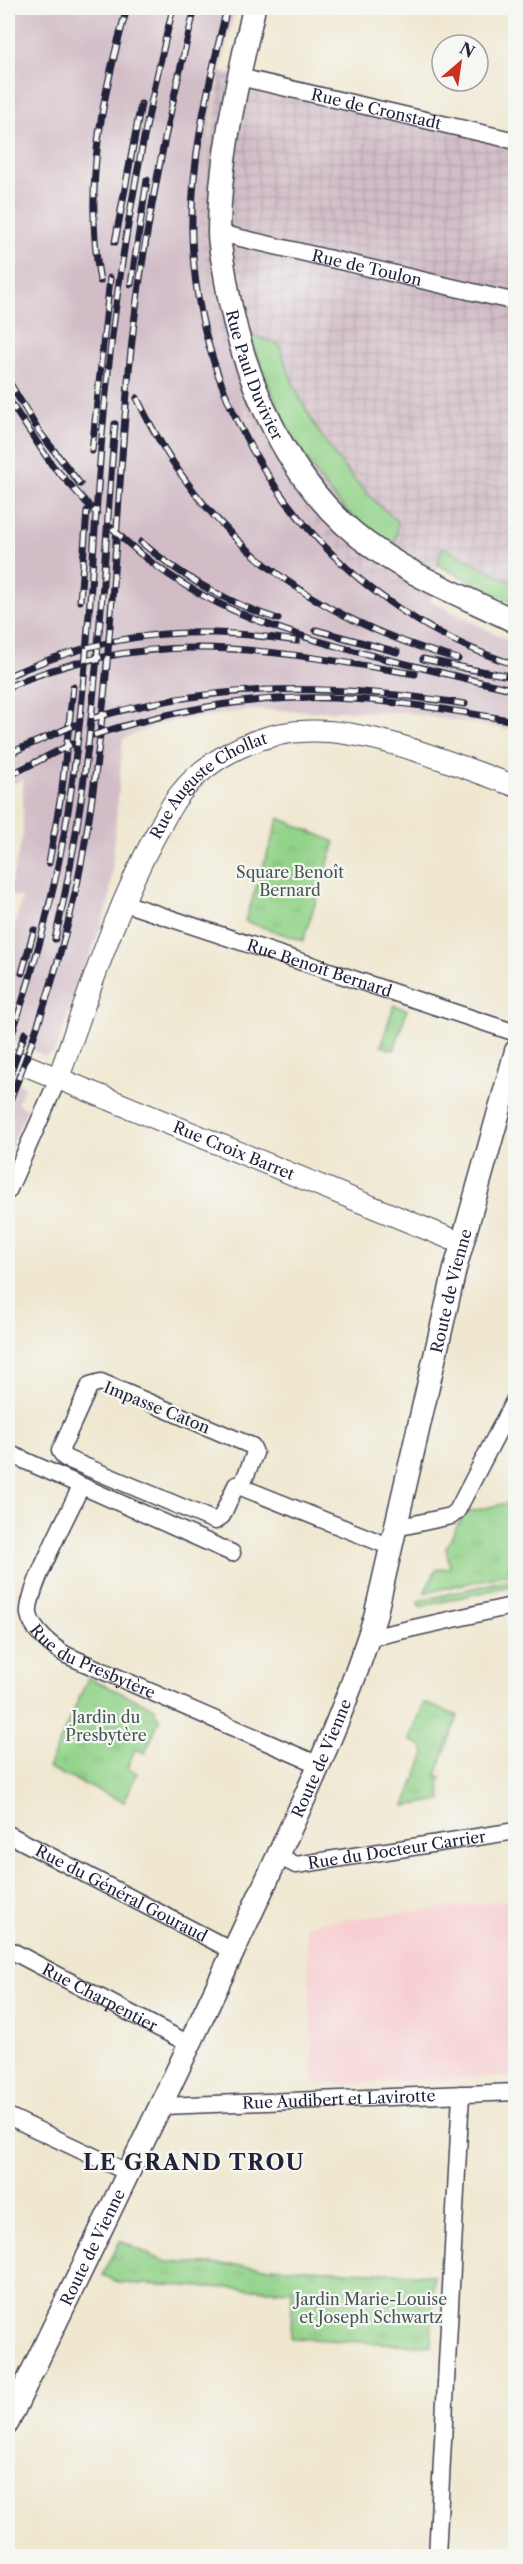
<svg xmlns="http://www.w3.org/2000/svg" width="523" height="2564" viewBox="0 0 523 2564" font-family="'Libre Caslon Text',serif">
	<defs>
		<pattern id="industrial-grid" width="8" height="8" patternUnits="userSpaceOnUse" patternTransform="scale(1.5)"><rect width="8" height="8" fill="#d2bdc7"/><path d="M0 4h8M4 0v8" fill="none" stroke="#b4a2ac"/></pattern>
		<pattern id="grass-tufts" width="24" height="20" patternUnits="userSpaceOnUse" patternTransform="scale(1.5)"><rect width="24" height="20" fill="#93d38a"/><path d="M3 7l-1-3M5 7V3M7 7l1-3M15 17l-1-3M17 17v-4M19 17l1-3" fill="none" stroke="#7eb578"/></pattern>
	</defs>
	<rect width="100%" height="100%" fill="#f6f6f2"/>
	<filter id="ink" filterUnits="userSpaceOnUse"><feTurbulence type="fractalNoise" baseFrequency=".0167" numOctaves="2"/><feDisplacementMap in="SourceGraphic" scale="12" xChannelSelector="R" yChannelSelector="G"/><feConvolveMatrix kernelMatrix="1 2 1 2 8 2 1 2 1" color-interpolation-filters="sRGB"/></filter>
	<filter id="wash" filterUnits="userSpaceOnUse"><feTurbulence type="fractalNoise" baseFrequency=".008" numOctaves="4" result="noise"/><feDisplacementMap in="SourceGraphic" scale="24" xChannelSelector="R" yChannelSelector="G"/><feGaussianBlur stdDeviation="1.35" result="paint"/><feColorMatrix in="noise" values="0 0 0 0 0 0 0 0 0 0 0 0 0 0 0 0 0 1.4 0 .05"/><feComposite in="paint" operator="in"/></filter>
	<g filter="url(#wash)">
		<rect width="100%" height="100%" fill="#efe7cf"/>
		<polygon fill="#f7cfd3" points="515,1900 515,2076 314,2085 306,1924"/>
		<polygon fill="url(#industrial-grid)" points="220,72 515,141 515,584 442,547 430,602 360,566 318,527 293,494 268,456 233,380 219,340 204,258 200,219"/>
		<g fill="#d2bdc7">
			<polygon points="8,8 235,8 216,89 200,219 204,258 219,340 249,420 293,494 318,527 360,566 516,644 515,731 403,712 249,710 159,724 123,739 109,903 54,1053 45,1056 8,1040 8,950 22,898 8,894 23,835 23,779 8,787"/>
			<polygon points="8,1078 25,1086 17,1104 27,1109 8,1153"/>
		</g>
		<g fill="url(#grass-tufts)" stroke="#5a7a62" stroke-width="1.5">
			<polygon points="279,818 335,842 303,941 245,921"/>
			<polygon points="394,1005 407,1010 394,1050 381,1046"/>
			<polygon points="515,1501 515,1573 424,1593 436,1570 450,1567 446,1548 464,1513"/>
			<polygon points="515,1578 515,1585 419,1607 418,1601"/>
			<polygon points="88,1678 155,1708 156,1716 160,1718 145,1753 135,1749 127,1768 137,1773 124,1802 48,1768"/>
			<polygon points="424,1703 458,1716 436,1775 441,1777 439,1783 442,1800 405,1806 425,1753 421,1745 409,1740"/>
			<polygon points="120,2241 166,2262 434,2275 431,2346 291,2338 292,2291 120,2283 103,2275"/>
		</g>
		<g fill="#93d38a" stroke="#5a7a62" stroke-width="1.5">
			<path d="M250,335L279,344C301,416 341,474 398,522L395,543C384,544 376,535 367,529C307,481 274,405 250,335Z"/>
			<polygon points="442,547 515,584 515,609 507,600 438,565"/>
		</g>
	</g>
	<g filter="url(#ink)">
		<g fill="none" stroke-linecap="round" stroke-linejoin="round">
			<defs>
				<g id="minor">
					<path id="s1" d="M239,77L516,141"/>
					<path id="s2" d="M219,233L516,302"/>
					<path id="s3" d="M124,903L516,1033"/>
					<polyline points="8,1191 58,1079"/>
					<polyline points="8,1453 232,1553"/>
					<path id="s4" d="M81,1486C70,1511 26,1592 29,1614C32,1631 53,1647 66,1655L317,1764"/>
					<polyline points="241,1487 255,1453 252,1446 101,1382 90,1385 60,1451 65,1458 215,1521 222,1516 236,1485 391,1547"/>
					<polyline points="396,1528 451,1516 457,1511 516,1397"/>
					<polyline points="369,1638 516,1605"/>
					<path id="s5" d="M8,1834L233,1951"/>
					<path id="s6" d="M278,1856L296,1865L516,1831"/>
					<path id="s7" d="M8,1949L191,2045"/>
					<path id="s8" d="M163,2106L516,2092"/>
					<polyline points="8,2116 129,2173"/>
					<polyline points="437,2556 461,2094"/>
				</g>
				<g id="tertiary">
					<path id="s9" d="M8,1058L461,1243"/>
					<path id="s10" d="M58,1079C88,997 114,911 156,834C163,822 170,806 179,795C210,755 264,730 314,731C379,731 454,765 516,786"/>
				</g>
				<g id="secondary">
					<path id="s11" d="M254,8C238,81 219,156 219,232C219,248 224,265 226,281C243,382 290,492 378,551C420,580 470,599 516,622"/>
					<path id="s12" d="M8,2422C83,2265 160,2110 233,1952C284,1842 339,1732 375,1617L455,1269L516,1051"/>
				</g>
			</defs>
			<use href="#minor" stroke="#414051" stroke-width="19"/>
			<use href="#tertiary" stroke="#414051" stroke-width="23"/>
			<use href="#secondary" stroke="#414051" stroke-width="25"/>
			<use href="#minor" stroke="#fff" stroke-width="16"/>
			<use href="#tertiary" stroke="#fff" stroke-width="21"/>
			<use href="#secondary" stroke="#fff" stroke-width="22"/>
			<defs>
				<g id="rail">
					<path d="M227,8C209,83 190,158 192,236C198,431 330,607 516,665"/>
					<polyline points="115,242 141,104"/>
					<path d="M100,281C84,187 101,99 127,8"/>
					<polyline points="131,284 147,180"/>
					<polyline points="8,380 38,430 80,484"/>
					<path d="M137,398C203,538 310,618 458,659"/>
					<polyline points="8,399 52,465 97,514"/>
					<polyline points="92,451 110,278"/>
					<path d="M112,528C189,605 279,632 382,658C426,669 470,680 516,690"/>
					<path d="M141,542C181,576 227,603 278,619"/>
					<polyline points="80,601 87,511"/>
					<polyline points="316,630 397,652"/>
					<polyline points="423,659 470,669"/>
					<polyline points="463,668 516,677"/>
					<path d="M8,676C108,632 189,624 297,641"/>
					<path d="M8,687C148,625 270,650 415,674"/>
					<path d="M94,718C218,681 339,684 465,704"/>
					<path d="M94,735C178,708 264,693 352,699C407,702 461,712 516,721"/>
					<polyline points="8,754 75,725"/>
					<polyline points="8,776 72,744"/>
					<polyline points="49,863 62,789 73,687"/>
					<path d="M55,939C95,770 101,596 115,424"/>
					<polyline points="22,973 34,930"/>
					<path d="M8,1045C32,977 51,907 64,835C89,693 91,547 105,403C117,269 141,138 173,8"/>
					<polyline points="8,1080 25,1033"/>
					<path d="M8,1105C37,1033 62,957 78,880C113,706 113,526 131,350C143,234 167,120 195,8"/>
				</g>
			</defs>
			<use href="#rail" stroke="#22223b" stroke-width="7"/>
			<use href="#rail" stroke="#f6f6f2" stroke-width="4.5" stroke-dasharray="14" stroke-linecap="butt"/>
		</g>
	</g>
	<g text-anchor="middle" stroke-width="4.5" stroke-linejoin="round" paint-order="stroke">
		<g font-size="16" fill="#22223b" stroke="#f6f6f2">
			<text dy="6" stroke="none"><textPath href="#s1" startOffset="141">Rue de Cronstadt</textPath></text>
			<text dy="6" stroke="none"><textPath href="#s2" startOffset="152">Rue de Toulon</textPath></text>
			<text dy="6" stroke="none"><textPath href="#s11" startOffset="375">Rue Paul Duvivier</textPath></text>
			<text dy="6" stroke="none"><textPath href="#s10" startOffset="338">Rue Auguste Chollat</textPath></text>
			<text dy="6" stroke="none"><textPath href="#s3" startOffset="206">Rue Benoît Bernard</textPath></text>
			<text dy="6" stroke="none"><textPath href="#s9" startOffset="244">Rue Croix Barret</textPath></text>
			<text dy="6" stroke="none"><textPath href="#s12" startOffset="1220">Route de Vienne</textPath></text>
			<text transform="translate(157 1407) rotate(22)" y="6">Impasse Caton</text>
			<text dy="6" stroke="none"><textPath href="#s4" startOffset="222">Rue du Presbytère</textPath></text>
			<text dy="6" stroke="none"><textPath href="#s12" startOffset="734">Route de Vienne</textPath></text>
			<text dy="6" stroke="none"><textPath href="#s6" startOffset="122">Rue du Docteur Carrier</textPath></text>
			<text dy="6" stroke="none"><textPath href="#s5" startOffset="128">Rue du Général Gouraud</textPath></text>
			<text dy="6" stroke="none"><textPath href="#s7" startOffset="104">Rue Charpentier</textPath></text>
			<text dy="6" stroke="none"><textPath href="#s8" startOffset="176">Rue Audibert et Lavirotte</textPath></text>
			<text dy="6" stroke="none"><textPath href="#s12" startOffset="194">Route de Vienne</textPath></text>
		</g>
		<g font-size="16" fill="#445753" stroke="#f6f6f2">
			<text x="290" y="878">Square Benoît<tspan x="290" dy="18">Bernard</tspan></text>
			<text x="106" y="1723">Jardin du<tspan x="106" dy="18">Presbytère</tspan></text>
			<text x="371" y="2305">Jardin Marie-Louise<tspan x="371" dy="18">et Joseph Schwartz</tspan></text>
		</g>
		<g font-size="22" font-weight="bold" letter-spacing="1.5" fill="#22223b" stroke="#f6f6f2">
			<text x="194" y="2170">LE GRAND TROU</text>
		</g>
	</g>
	<rect width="523" height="2564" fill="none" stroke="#f6f6f2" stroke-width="30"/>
	<g transform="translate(460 63) rotate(29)"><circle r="28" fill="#f6f6f2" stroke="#a1a1a9" stroke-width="1.5"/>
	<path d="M0-4.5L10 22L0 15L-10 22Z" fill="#c8321e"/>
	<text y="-9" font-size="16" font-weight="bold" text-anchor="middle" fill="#22223b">N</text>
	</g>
</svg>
